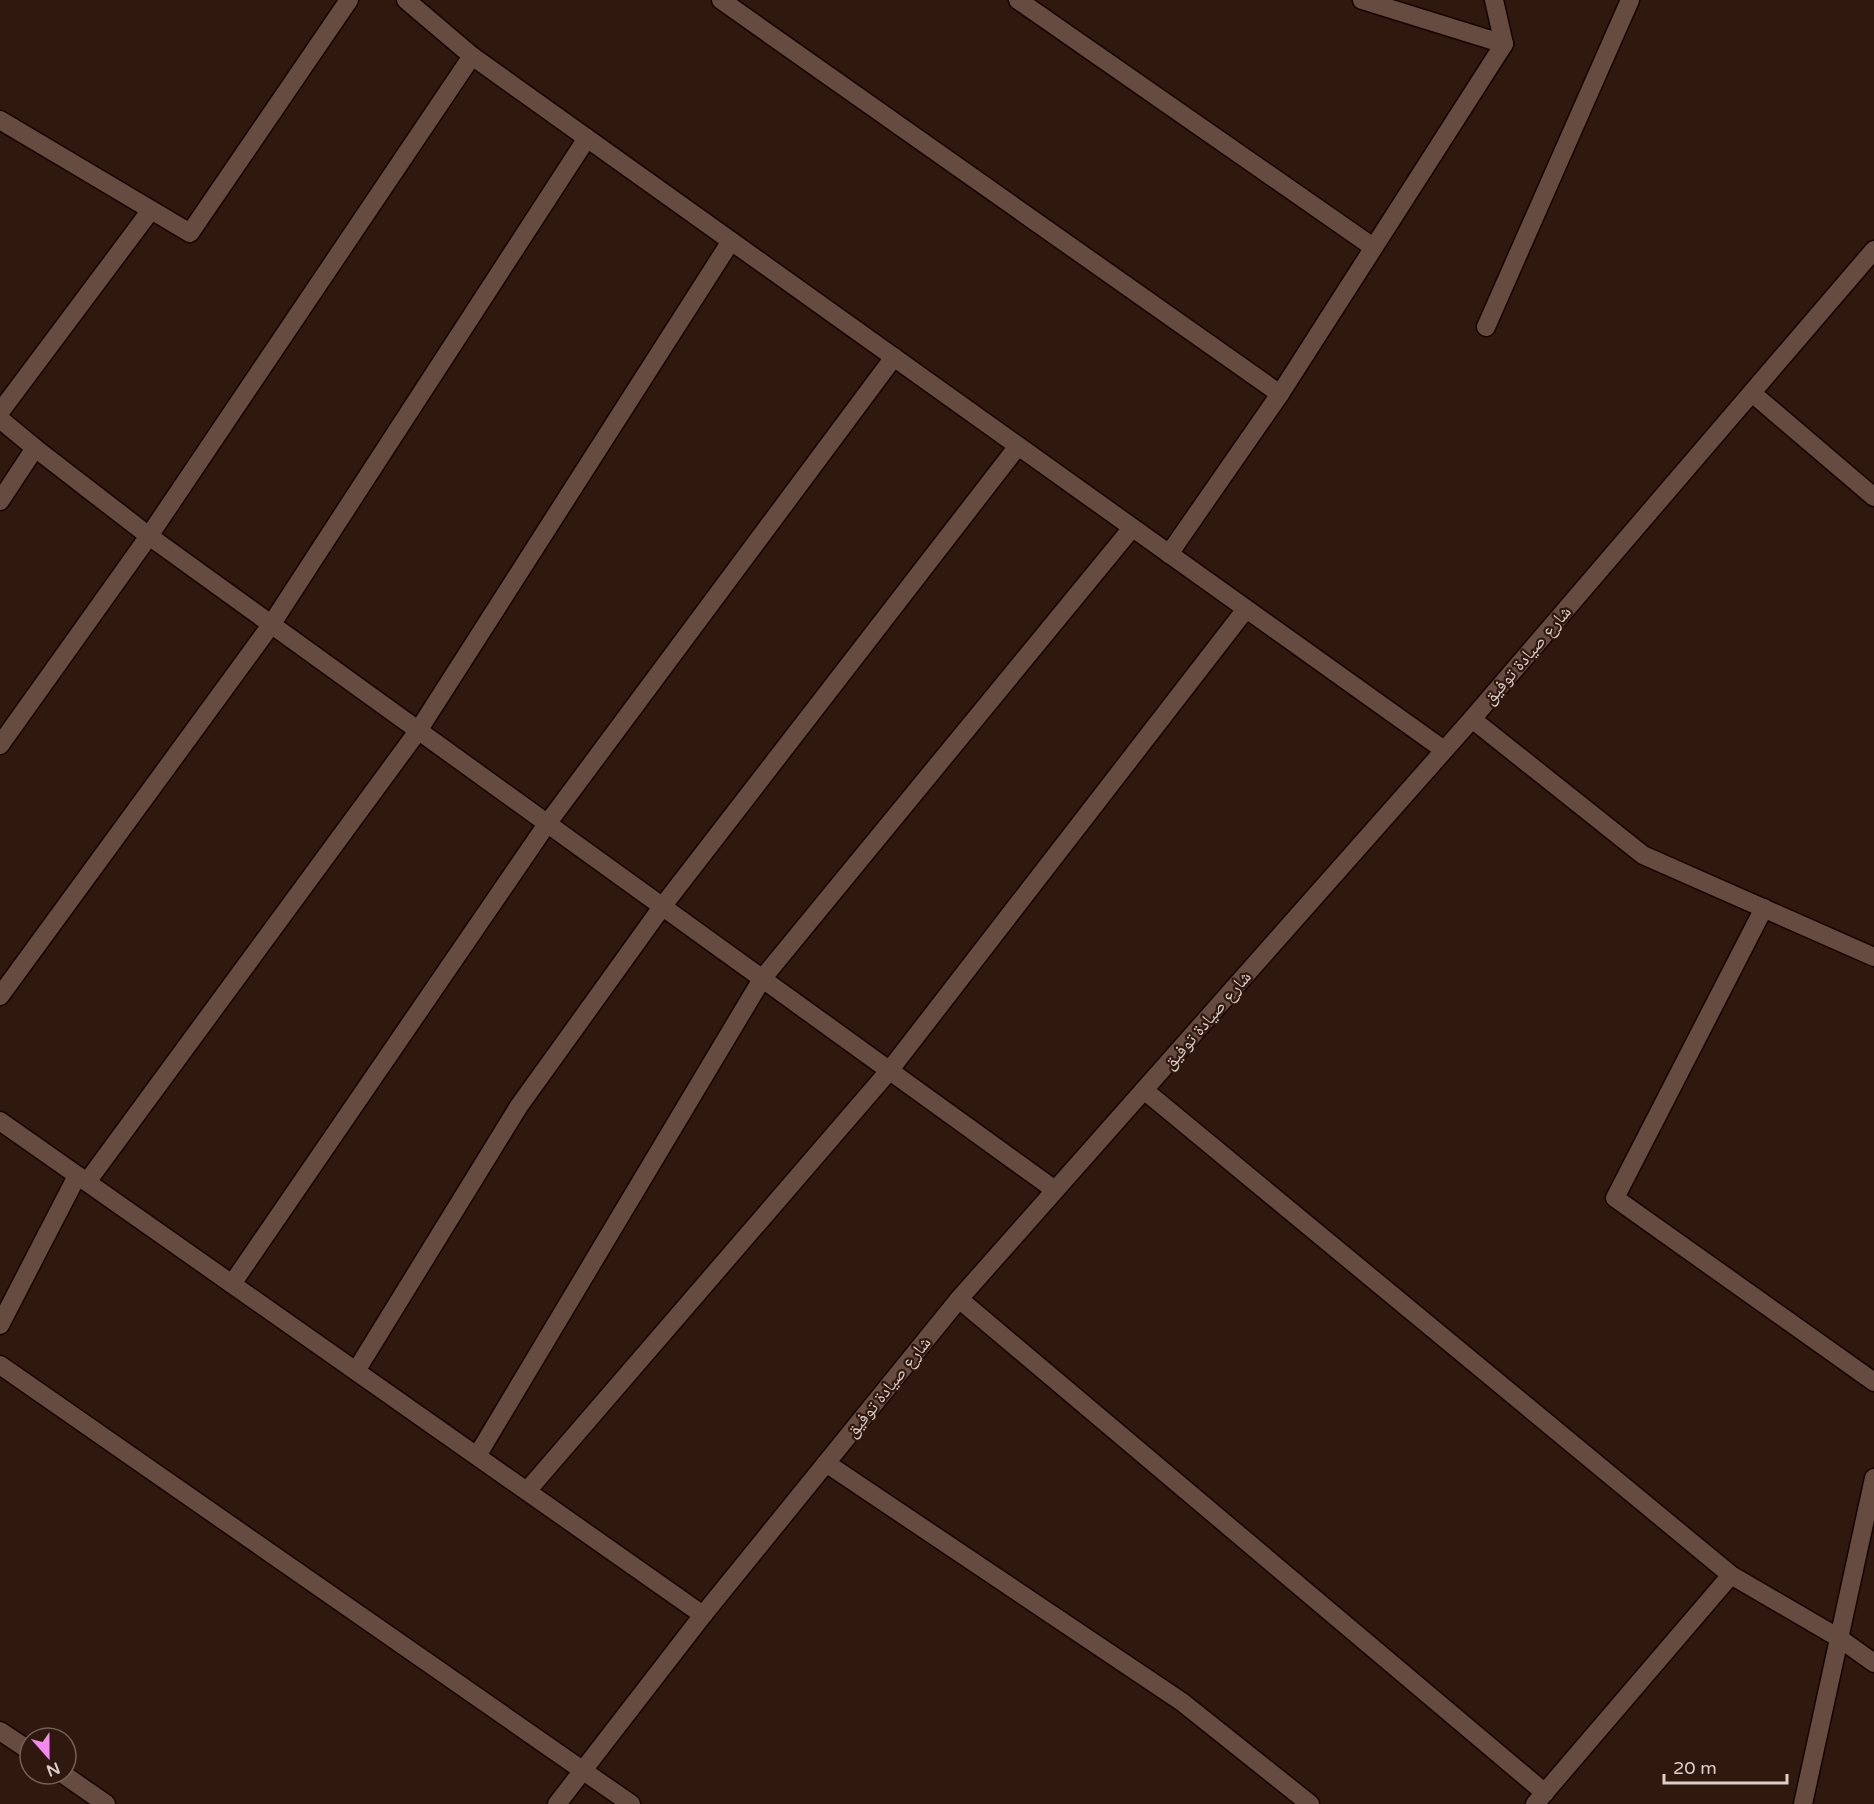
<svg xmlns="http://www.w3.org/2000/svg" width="1874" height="1804" viewBox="0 0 1874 1804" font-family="'Varela Round','Noto Naskh Arabic',sans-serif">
	<rect width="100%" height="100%" fill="#2f180e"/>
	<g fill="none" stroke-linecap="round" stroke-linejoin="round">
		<defs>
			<g id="minor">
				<polyline points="406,0 472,56 1444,750"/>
				<polyline points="721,0 1280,394"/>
				<polyline points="1018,0 1373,247"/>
				<polyline points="1362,0 1504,44"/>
				<polyline points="0,120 190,233 349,0"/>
				<polyline points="1486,327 1630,0"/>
				<polyline points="1752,393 1874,497"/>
				<polyline points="0,412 151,210"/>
				<polyline points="0,419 35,448 149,536 1055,1190"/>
				<polyline points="0,501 35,448"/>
				<polyline points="1169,554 1280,394 1504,44 1494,0"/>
				<polyline points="1472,719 1643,855 1874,957"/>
				<polyline points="0,745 149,536 472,56"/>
				<polyline points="1764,908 1615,1198 1874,1382"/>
				<polyline points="0,996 271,625 587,138"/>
				<polyline points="1144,1090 1731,1575 1839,1638 1874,1663"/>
				<polyline points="0,1121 703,1615"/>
				<polyline points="87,1182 418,731 731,241"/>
				<polyline points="232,1284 547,824 894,357"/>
				<polyline points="959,1299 1545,1793"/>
				<polyline points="0,1325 77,1176"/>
				<polyline points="0,1365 631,1804"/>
				<polyline points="356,1371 519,1106 662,907 1018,446"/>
				<polyline points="477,1456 762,979 1132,528"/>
				<polyline points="826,1463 1182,1702 1310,1804"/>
				<polyline points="527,1491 889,1071 1246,609"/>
				<polyline points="0,1731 30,1751"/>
				<polyline points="63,1774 106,1804"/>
				<polyline points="557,1804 703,1615 959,1299 1472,719 1874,250"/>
				<polyline points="1535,1804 1731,1575"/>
				<polyline points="1803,1804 1874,1478"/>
			</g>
		</defs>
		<use href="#minor" stroke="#160300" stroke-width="21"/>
		<use href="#minor" stroke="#664b40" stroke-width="18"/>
	</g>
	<g text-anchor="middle" stroke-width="4.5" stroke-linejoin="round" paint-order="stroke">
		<g font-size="18" fill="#decec7" stroke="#2f180e">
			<text transform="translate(1527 655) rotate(-49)" y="6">شارع صيادة توفيق</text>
			<text transform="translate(1207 1020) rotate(-49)" y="6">شارع صيادة توفيق</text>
			<text transform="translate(888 1387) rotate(-51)" y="6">شارع صيادة توفيق</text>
		</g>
	</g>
	<g transform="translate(48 1756) rotate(159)"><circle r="28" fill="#2f180e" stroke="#756158" stroke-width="1.5"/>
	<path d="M0-4.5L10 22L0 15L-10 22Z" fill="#f489f0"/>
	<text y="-9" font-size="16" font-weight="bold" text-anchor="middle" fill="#decec7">N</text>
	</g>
	<path d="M1664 1774v9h123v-9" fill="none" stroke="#decec7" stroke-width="3"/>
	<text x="1673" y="1774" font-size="18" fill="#decec7" stroke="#2f180e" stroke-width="4.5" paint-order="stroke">20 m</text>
</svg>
